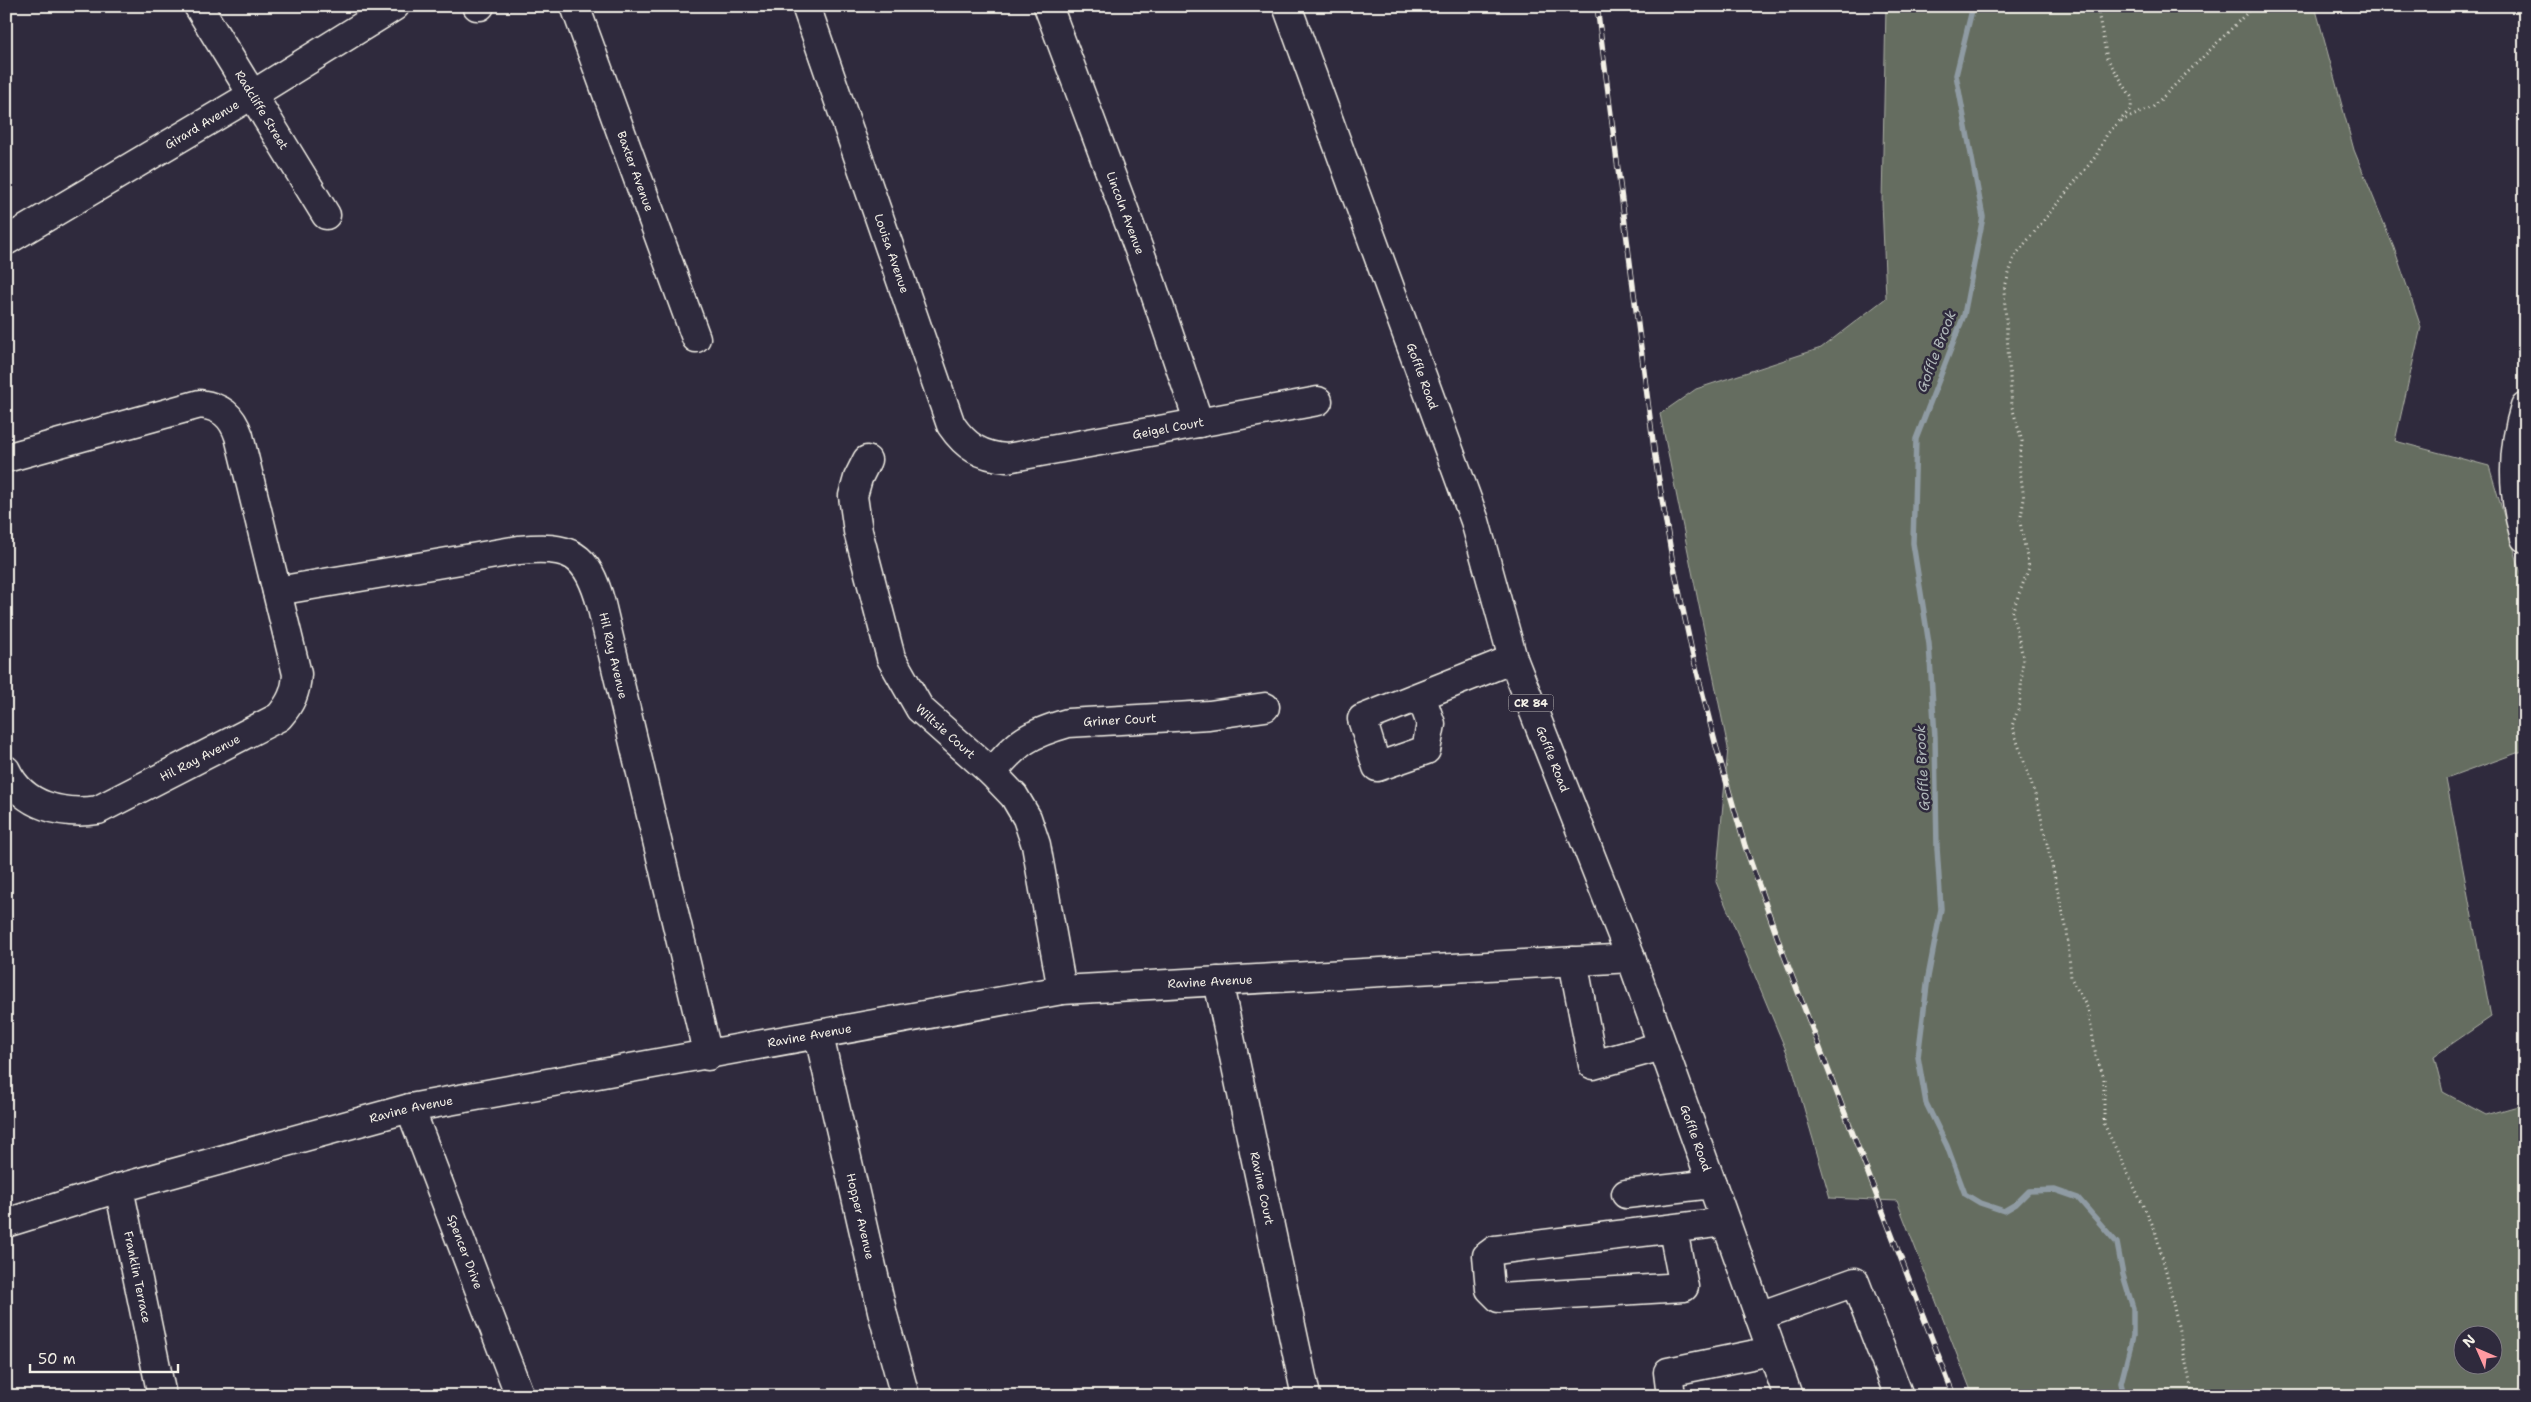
<svg xmlns="http://www.w3.org/2000/svg" width="2531" height="1402" viewBox="0 0 2531 1402" font-family="'Shantell Sans',sans-serif">
	<rect width="100%" height="100%" fill="#2f2a3d"/>
	<filter id="ink" filterUnits="userSpaceOnUse"><feTurbulence type="fractalNoise" baseFrequency=".02" numOctaves="2"/><feDisplacementMap in="SourceGraphic" scale="10" xChannelSelector="R" yChannelSelector="G"/><feConvolveMatrix kernelMatrix="1 2 1 2 8 2 1 2 1" color-interpolation-filters="sRGB"/></filter>
	<g filter="url(#ink)">
		<path fill="#656d61" stroke="#acafa4" fill-rule="evenodd" d="M1886,6H2315L2354,150L2394,248L2421,327L2395,441L2489,466L2525,586V750L2446,779L2491,1017L2434,1056L2443,1092L2486,1115L2525,1104V1396H1973L1897,1201L1830,1198L1790,1060L1716,882L1728,748L1660,414L1696,389L1821,348L1886,298L1882,202ZM2464,1334H2494V1364H2464Z"/>
		<g fill="none" stroke-linecap="round" stroke-linejoin="round">
			<polyline stroke="#8f9ba3" stroke-width="5.5" points="1973,6 1956,75 1983,217 1964,315 1916,439 1913,543 1929,644 1935,737 1937,848 1941,909 1928,977 1918,1057 1926,1103 1947,1146 1965,1194 1980,1203 2004,1211 2016,1204 2029,1191 2055,1190 2078,1198 2117,1243 2123,1275 2133,1308 2133,1336 2121,1383 2124,1396"/>
			<defs>
				<g id="minor">
					<path id="s1" d="M198,6L326,215"/>
					<polyline points="477,6 480,6"/>
					<path id="s2" d="M575,6L696,338"/>
					<path id="s3" d="M806,6L951,425C966,447 981,456 1007,458L1318,401"/>
					<path id="s4" d="M1048,6L1151,282L1199,423"/>
					<path id="s5" d="M6,241L252,95L395,6"/>
					<path d="M2525,407C2511,451 2512,494 2525,538"/>
					<path d="M6,458L200,404C221,407 232,415 239,436L297,674C296,692 291,703 279,717L98,810C63,815 23,807 6,770"/>
					<path id="s6" d="M867,460L858,478L853,496L858,531L891,658L920,709L992,773L1014,796L1027,818L1036,845L1062,990"/>
					<path id="s7" d="M277,591L519,550C570,545 587,553 601,604L708,1056"/>
					<polyline points="1421,696 1431,724 1426,750 1377,767 1362,719 1513,659"/>
					<path id="s8" d="M992,773C1017,742 1029,734 1068,723L1209,715L1265,707"/>
					<polyline points="1573,961 1593,1065 1662,1046"/>
					<path id="s9" d="M1218,981L1306,1396"/>
					<path id="s10" d="M819,1036L883,1315L905,1396"/>
					<path id="s11" d="M410,1108L520,1396"/>
					<path id="s12" d="M119,1188L162,1396"/>
					<polyline points="1626,1194 1712,1184"/>
					<path id="s13" d="M6,1223L119,1188L410,1108L1062,990L1631,958"/>
					<polyline points="1673,1230 1684,1287 1499,1298 1490,1289 1487,1256 1495,1250 1725,1222"/>
					<polyline points="1759,1316 1855,1282 1899,1396"/>
					<polyline points="1671,1396 1668,1372 1771,1351"/>
				</g>
				<g id="major">
					<path id="s14" d="M1287,6L1475,521L1513,659L1631,958L1788,1396"/>
				</g>
			</defs>
			<use href="#minor" stroke="#f4f1e8" stroke-width="31"/>
			<use href="#major" stroke="#f4f1e8" stroke-width="31"/>
			<g stroke="#f4f1e8" stroke-width="3" stroke-dasharray="1 4" stroke-linecap="butt">
				<polyline points="2092,6 2098,12 2107,58 2132,98 2131,109 2107,134 2096,156 2014,257 2004,290 2012,407 2022,441 2019,464 2024,499 2020,522 2029,568 2012,612 2023,657 2020,704 2012,726 2038,804 2067,931 2071,978 2088,1009 2096,1056 2104,1078 2104,1124 2155,1230 2167,1275 2193,1396"/>
				<polyline points="2121,121 2153,107 2252,8 2258,6"/>
			</g>
			<use href="#minor" stroke="#2f2a3d" stroke-width="28"/>
			<use href="#major" stroke="#2f2a3d" stroke-width="28"/>
			<defs>
				<polyline id="rail" points="1597,6 1655,457 1672,558 1692,652 1716,746 1745,846 1780,945 1954,1396"/>
			</defs>
			<use href="#rail" stroke="#f4f1e8" stroke-width="5.5"/>
			<use href="#rail" stroke="#2f2a3d" stroke-width="4" stroke-dasharray="11" stroke-linecap="butt"/>
		</g>
	</g>
	<g text-anchor="middle" stroke-width="5" stroke-linejoin="round" paint-order="stroke">
		<rect fill="#2f2a3d" stroke="#b9b5b5" stroke-width="1" x="1508.5" y="694.5" width="45" height="17" rx="4"/>
		<g font-size="11" font-weight="bold" fill="#f4f1e8">
			<text x="1531" y="707">CR 84</text>
		</g>
		<g font-size="12" fill="#f4f1e8" stroke="#2f2a3d">
			<text dy="4" stroke="none"><textPath href="#s1" startOffset="122">Radcliffe Street</textPath></text>
			<text dy="4" stroke="none"><textPath href="#s5" startOffset="228">Girard Avenue</textPath></text>
			<text dy="4" stroke="none"><textPath href="#s2" startOffset="176">Baxter Avenue</textPath></text>
			<text dy="4" stroke="none"><textPath href="#s4" startOffset="221">Lincoln Avenue</textPath></text>
			<text dy="4" stroke="none"><textPath href="#s3" startOffset="262">Louisa Avenue</textPath></text>
			<text dy="4" stroke="none"><textPath href="#s14" startOffset="394">Goffle Road</textPath></text>
			<text dy="4" stroke="none"><textPath href="#s3" startOffset="675">Geigel Court</textPath></text>
			<text dy="4" stroke="none"><textPath href="#s7" startOffset="411">Hil Ray Avenue</textPath></text>
			<text dy="4" stroke="none"><textPath href="#s8" startOffset="145">Griner Court</textPath></text>
			<text dy="4" stroke="none"><textPath href="#s6" startOffset="298">Wiltsie Court</textPath></text>
			<text transform="translate(200 758) rotate(-27)" y="4">Hil Ray Avenue</text>
			<text dy="4" stroke="none"><textPath href="#s14" startOffset="799">Goffle Road</textPath></text>
			<text dy="4" stroke="none"><textPath href="#s13" startOffset="1231">Ravine Avenue</textPath></text>
			<text dy="4" stroke="none"><textPath href="#s13" startOffset="826">Ravine Avenue</textPath></text>
			<text dy="4" stroke="none"><textPath href="#s13" startOffset="421">Ravine Avenue</textPath></text>
			<text dy="4" stroke="none"><textPath href="#s14" startOffset="1204">Goffle Road</textPath></text>
			<text dy="4" stroke="none"><textPath href="#s9" startOffset="212">Ravine Court</textPath></text>
			<text dy="4" stroke="none"><textPath href="#s10" startOffset="185">Hopper Avenue</textPath></text>
			<text dy="4" stroke="none"><textPath href="#s11" startOffset="154">Spencer Drive</textPath></text>
			<text dy="4" stroke="none"><textPath href="#s12" startOffset="91">Franklin Terrace</textPath></text>
		</g>
		<g font-size="14" font-style="italic" fill="#b0b8ba" stroke="#2f2a3d">
			<text transform="translate(1936 351) rotate(-69)" y="5">Goffle Brook</text>
			<text transform="translate(1922 768) rotate(-93)" y="5">Goffle Brook</text>
		</g>
	</g>
	<rect width="2531" height="1402" fill="none" stroke="#2f2a3d" stroke-width="25"/>
	<rect x="12" y="12" width="2506" height="1377" fill="none" stroke="#f4f1e8" stroke-width="2" filter="url(#ink)"/>
	<g transform="translate(2478 1350) rotate(315)"><circle r="24" fill="#2f2a3d" stroke="#7e7a81"/>
	<path d="M0-4L9 19L0 12L-9 19Z" fill="#ff9aa2"/>
	<text y="-8" font-size="14" font-weight="bold" text-anchor="middle" fill="#f4f1e8">N</text>
	</g>
	<path d="M30 1364v8h148v-8" fill="none" stroke="#f4f1e8" stroke-width="2.5"/>
	<text x="38" y="1364" font-size="15" fill="#f4f1e8" stroke="#2f2a3d" stroke-width="4" paint-order="stroke">50 m</text>
</svg>
